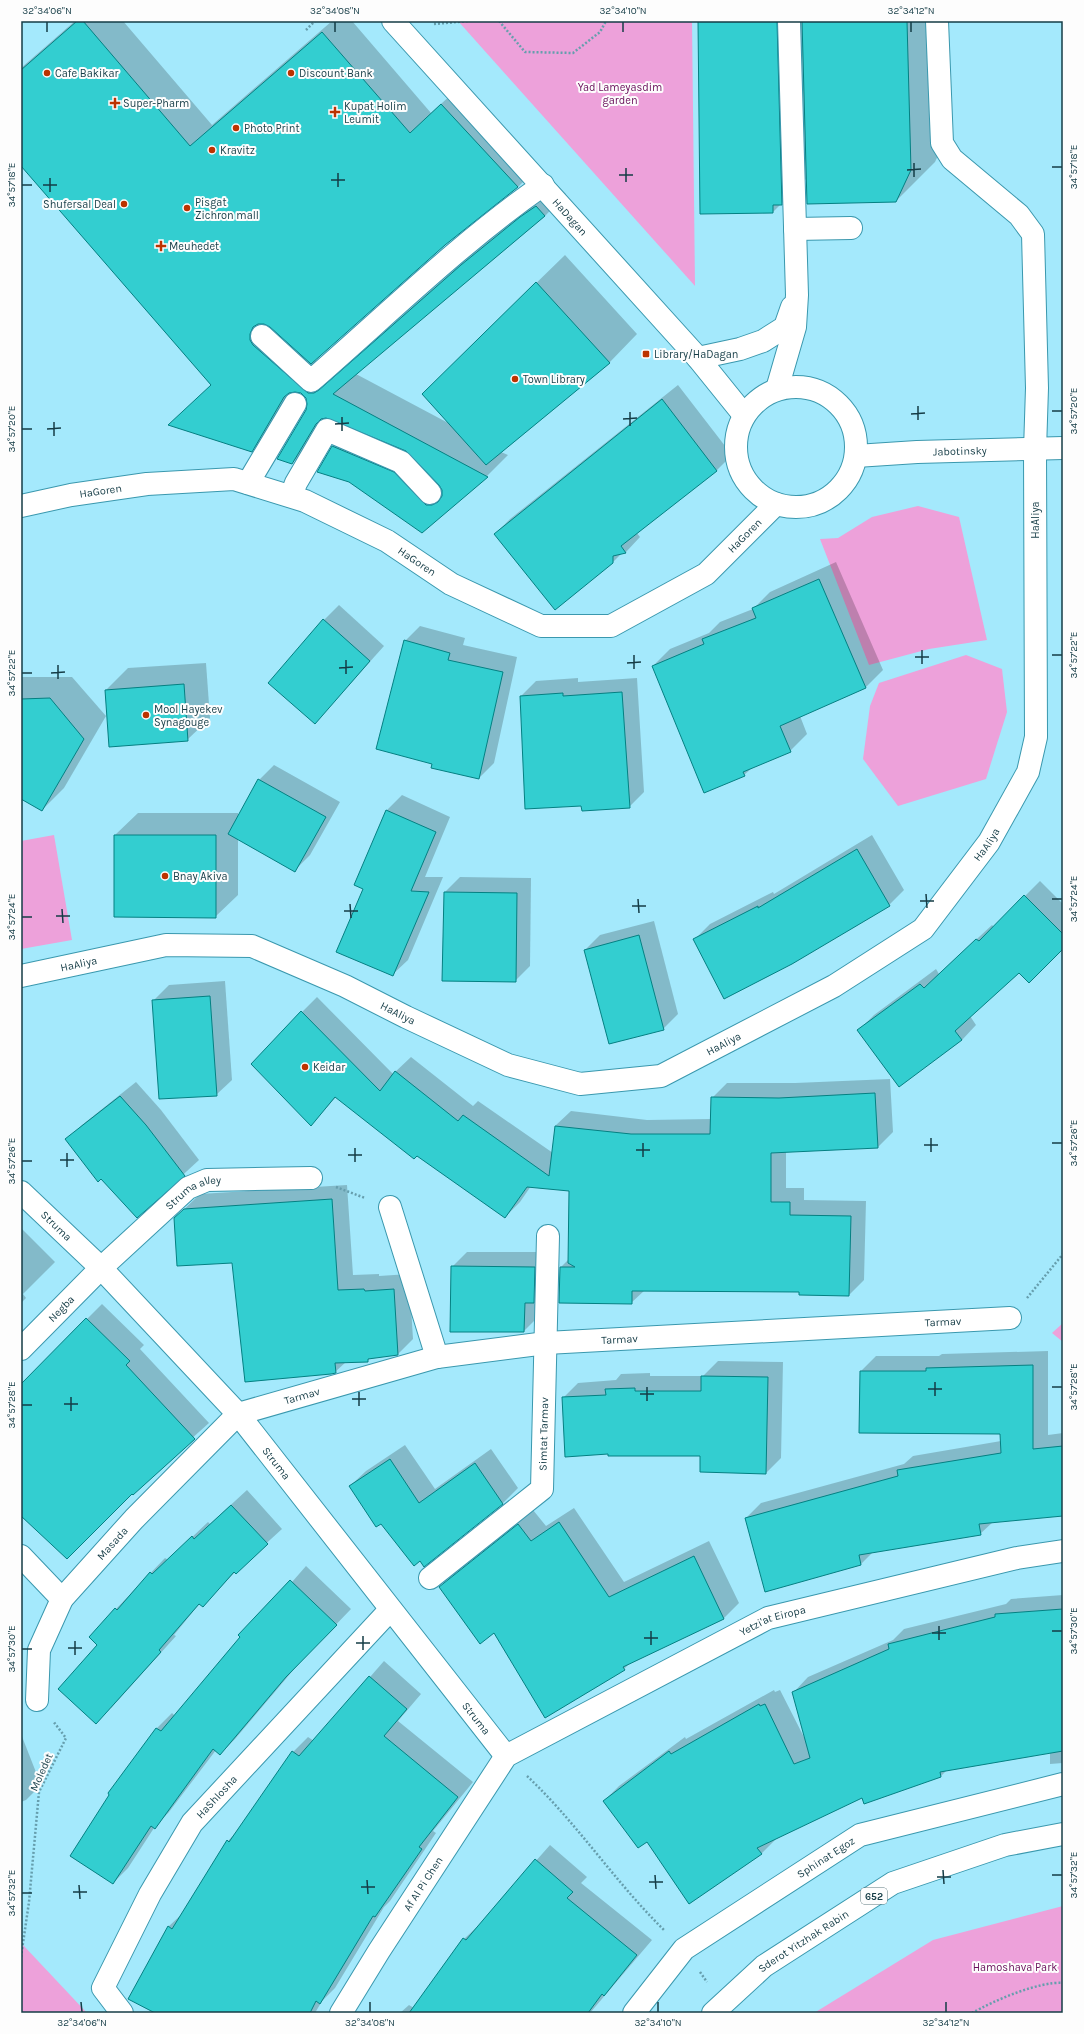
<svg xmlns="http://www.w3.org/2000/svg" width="1084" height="2034" viewBox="0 0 1084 2034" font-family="Karla,sans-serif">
	<rect width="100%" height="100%" fill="#a4e9fc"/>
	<g fill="#eda1da">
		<polygon points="458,21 692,21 695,286"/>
		<polygon points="918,506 959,517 987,640 929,649 869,665 820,539 838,538 872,517"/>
		<polygon points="966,655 1002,669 1007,712 986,779 898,806 863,759 870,706 879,683"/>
		<polygon points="54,835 72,940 21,949 21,841"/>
		<polygon points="1063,1323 1063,1342 1052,1333"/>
		<polygon points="1063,1906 1063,2013 814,2013 933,1940"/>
		<polygon points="23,1945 87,2013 21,2013 21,1957"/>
	</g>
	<g fill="#0003">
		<polygon points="75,21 123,21 212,125 332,21 352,21 431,113 463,84 539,166 518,187 445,245 315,360 329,372 336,372 342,369 484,243 557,185 566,194 545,216 356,374 452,425 452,365 565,255 637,334 609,363 501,452 508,455 487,476 422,532 333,446 352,427 328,417 314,442 292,463 308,404 307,398 302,392 296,391 273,429 252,451 211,385 21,164 21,68"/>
		<polygon points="699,21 946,21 950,130 935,162 896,201 807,178 773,212"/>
		<polygon points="678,385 732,455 717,470 636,532 640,537 626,552 622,553 613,562 495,534 510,519"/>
		<polygon points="836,562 883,670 866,687 800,716 807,734 790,751 753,767 744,775 653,666 670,649 709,633 720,622 753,609 770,592"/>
		<polygon points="339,605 384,646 315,723 324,620"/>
		<polygon points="420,626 465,638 463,645 517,657 494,763 479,778 433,763 405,641"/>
		<polygon points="206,663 210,718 187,740 106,690 128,668"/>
		<polygon points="21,677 72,677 106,716 64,788 42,810 21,798"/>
		<polygon points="578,678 578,682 637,678 644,792 629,807 582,805 526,808 521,696 536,681"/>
		<polygon points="274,765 340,802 310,855 295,870 238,838 238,895 215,917 115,835 138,813 238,813 238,818 259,780"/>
		<polygon points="402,795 450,817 425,877 443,877 408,960 392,975 365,889 356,885 387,810"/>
		<polygon points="872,835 904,890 889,905 695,939 710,924 773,892 774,894"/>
		<polygon points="460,877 531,878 530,966 515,981 445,892"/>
		<polygon points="1040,881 1063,904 1063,947 1019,971 970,1016 976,1025 962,1040 859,1030 874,1015 936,969 939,974 992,925 994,927"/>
		<polygon points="654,921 678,1014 663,1029 585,950 600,935"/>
		<polygon points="225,981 232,1080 216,1095 154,1000 169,985"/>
		<polygon points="317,997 393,1074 411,1057 473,1106 478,1101 553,1153 555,1126 571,1111 647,1120 711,1119 712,1098 727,1083 795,1083 890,1079 893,1132 878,1147 786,1151 786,1188 804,1188 804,1200 866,1201 864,1280 849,1295 800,1292 645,1290 631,1303 561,1267 569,1259 570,1190 531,1186 520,1202 505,1217 336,1097 311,1125 302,1012"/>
		<polygon points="136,1082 161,1110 199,1160 137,1217 67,1140 82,1125"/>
		<polygon points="347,1185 353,1275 379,1274 379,1276 409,1274 413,1339 398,1354 370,1358 367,1361 346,1362 335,1372 233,1262 175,1218 200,1194"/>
		<polygon points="21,1228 55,1262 23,1294 26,1298 21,1303"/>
		<polygon points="467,1252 549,1252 539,1316 524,1331 452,1267"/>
		<polygon points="102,1304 144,1345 140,1349 209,1423 132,1492 21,1494 21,1385"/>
		<polygon points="1048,1351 1048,1435 1063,1433 1063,1515 993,1522 980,1534 873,1552 861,1564 766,1591 746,1518 761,1503 904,1464 913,1456 1001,1441 1001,1433 861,1371 876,1356 939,1356 942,1354"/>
		<polygon points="718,1361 783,1362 781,1458 766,1473 701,1471 701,1455 563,1398 578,1383 616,1380 621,1374 650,1373 650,1376 703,1376"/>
		<polygon points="405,1445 435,1489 491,1449 518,1488 503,1503 424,1565 381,1523 350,1486 366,1471"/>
		<polygon points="247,1490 282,1529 235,1572 203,1606 200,1603 174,1635 176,1636 111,1708 99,1645 116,1609 165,1558 168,1560 208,1522 210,1524"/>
		<polygon points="574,1508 624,1582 709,1541 739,1603 724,1618 631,1662 624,1669 495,1632 440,1587 455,1572 533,1510 546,1526"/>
		<polygon points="306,1566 351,1609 301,1661 235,1739 220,1754 216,1750 169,1812 154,1828 128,1868 113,1883 109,1793 157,1728 172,1713 175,1716"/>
		<polygon points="1063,1595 1063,1763 1050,1764 1050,1752 947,1770 941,1776 862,1797 776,1839 761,1854 647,1840 604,1801 619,1786 685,1737 686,1739 774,1690 775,1692 780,1690 807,1743 793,1693 808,1677 893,1640 904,1629 1006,1604 1011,1599"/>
		<polygon points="384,1661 421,1694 398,1721 473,1782 433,1831 436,1833 390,1901 384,1907 335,1988 322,2001 315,2013 156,2013 168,1927 183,1913 228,1841 239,1829 293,1752 308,1737 314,1741"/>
		<polygon points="21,1734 41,1785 26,1800 21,1802"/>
		<polygon points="550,1845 587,1877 581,1883 652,1940 590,2013 400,2013 409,2005 414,2008 464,1939 480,1924"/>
	</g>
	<g fill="#33ced0" stroke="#048082">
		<polygon points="77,21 83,21 190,146 322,32 410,133 441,104 518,187 445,245 311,364 270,327 264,324 258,324 253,327 250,334 250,340 253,345 308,393 314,393 319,390 461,265 520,217 536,206 545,216 333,394 488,477 422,533 349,482 317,472 332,446 394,472 426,505 432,505 438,502 442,496 442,490 439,485 406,451 326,418 321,419 316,424 292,464 277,459 306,410 307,404 306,398 301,393 295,392 289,393 284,397 252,452 168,425 211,385 21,166 21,70"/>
		<polygon points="698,21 777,21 782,205 773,205 773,213 700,214"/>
		<polygon points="802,21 907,21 911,170 896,202 807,204"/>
		<polygon points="536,282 610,363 486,465 422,394"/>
		<polygon points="662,399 717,471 621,546 626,553 613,556 613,563 555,610 494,534"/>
		<polygon points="819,579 866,688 780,726 791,752 743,772 745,776 704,793 652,666 704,644 702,639 756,618 752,608"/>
		<polygon points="323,619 370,661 315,724 268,683"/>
		<polygon points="404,640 450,653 448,660 503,672 479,779 431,768 432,764 376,749"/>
		<polygon points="184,684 188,741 109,747 105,690"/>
		<polygon points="622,692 630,808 582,811 581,806 525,809 520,696 563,693 563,696"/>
		<polygon points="50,698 84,739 42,811 21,799 21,699"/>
		<polygon points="258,779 326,817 295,872 228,834"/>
		<polygon points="386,810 436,832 411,891 429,892 393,976 336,952 363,889 354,885"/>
		<polygon points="114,835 216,835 216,918 114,917"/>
		<polygon points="857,849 890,906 792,964 724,999 693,939 758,906 758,908"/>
		<polygon points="444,892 517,893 516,982 442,981"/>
		<polygon points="1024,895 1063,934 1063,949 1029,983 1019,973 955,1031 962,1040 899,1087 857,1030 920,984 924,988 976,939 979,941"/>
		<polygon points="639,935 664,1030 609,1044 584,950"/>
		<polygon points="210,996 217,1096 159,1099 152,1000"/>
		<polygon points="301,1011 380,1091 395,1071 458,1121 463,1115 549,1176 555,1126 631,1134 710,1134 711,1097 779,1098 875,1093 878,1148 771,1153 771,1202 790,1202 790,1215 851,1216 849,1296 799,1295 799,1292 632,1291 632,1304 559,1303 560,1267 575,1267 568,1263 569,1191 527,1187 505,1218 417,1156 414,1159 335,1097 311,1126 251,1064"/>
		<polygon points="120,1096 146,1125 185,1176 137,1218 101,1179 98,1182 65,1139"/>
		<polygon points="332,1199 338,1290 364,1289 365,1291 394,1289 398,1355 368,1359 368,1362 335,1363 336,1373 331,1374 245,1382 232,1263 177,1266 174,1218 184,1209"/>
		<polygon points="451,1266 535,1267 534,1303 525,1303 524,1332 450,1332"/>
		<polygon points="86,1318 130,1361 126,1365 195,1439 133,1495 132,1494 67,1559 21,1516 21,1384"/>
		<polygon points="1033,1365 1033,1449 1063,1446 1063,1516 979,1524 981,1535 859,1555 861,1565 765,1592 745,1518 898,1476 897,1470 1001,1453 1000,1434 859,1433 860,1371 926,1371 926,1368"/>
		<polygon points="701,1376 768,1377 766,1474 700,1472 700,1456 608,1456 608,1454 565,1457 562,1397 606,1395 605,1389 635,1388 635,1391 701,1391"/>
		<polygon points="390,1459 419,1503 475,1463 503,1504 424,1567 420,1561 414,1566 381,1524 376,1527 349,1486"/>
		<polygon points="231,1505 268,1544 236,1574 234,1572 203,1607 199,1604 159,1650 161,1652 96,1724 58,1689 97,1645 89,1637 115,1608 117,1610 150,1572 152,1574 192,1536 194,1539"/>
		<polygon points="559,1522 609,1597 694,1556 724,1619 623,1667 625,1670 545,1718 494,1633 480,1644 439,1587 518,1524 531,1541"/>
		<polygon points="290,1580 337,1625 286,1677 220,1755 213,1749 155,1829 151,1826 113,1884 70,1856 109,1795 108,1793 156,1728 161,1731 240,1637 238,1635"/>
		<polygon points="1063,1609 1063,1751 940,1772 941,1777 864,1804 862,1798 757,1848 762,1854 689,1904 647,1842 638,1848 603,1801 669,1751 671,1754 759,1704 760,1706 765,1704 794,1764 810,1758 792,1692 889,1649 888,1644 995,1617 995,1614"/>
		<polygon points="369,1676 407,1709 384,1736 458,1797 419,1847 422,1849 375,1917 373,1916 320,2004 316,2001 310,2013 155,2013 128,1999 168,1926 172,1929 227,1840 229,1842 292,1751 299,1756"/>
		<polygon points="535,1859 573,1892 567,1898 637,1955 604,1996 602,1994 588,2013 409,2013 463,1938 466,1940"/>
	</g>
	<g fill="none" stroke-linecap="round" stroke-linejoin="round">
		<defs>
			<g id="minor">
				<path id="s1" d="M393,21L698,358L744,415"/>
				<polyline points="795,229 851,228"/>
				<path d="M262,336L311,381C387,315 460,243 543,185"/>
				<polyline points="698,358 740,349 763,341 785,327 792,307"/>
				<circle cx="796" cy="447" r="60"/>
				<polyline points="777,389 795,327 797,295 789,21"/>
				<path id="s2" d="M856,456L917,452L1063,448"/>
				<polyline points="248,483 295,404"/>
				<polyline points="291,496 296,483 327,430 401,462 430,493"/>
				<path id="s3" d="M21,506L71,495L147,484L234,479L305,501L387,541L451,584L541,626H611L706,574L776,504"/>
				<path id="s4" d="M21,976L166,945L252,946L345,986L406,1017L508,1065L580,1084L661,1076L834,986L923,929L989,842L1028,772L1036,737L1035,450L1037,388L1033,234L1019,215L952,159L942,143L937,21"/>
				<path id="s5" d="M21,1192L101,1268L238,1414L506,1756"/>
				<polyline points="390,1207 437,1357"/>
				<path id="s6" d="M21,1349L101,1268L188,1188L207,1180L311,1178"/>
				<polyline points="21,1556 62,1599"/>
				<path id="s7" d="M430,1578L542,1489L548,1236"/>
				<path id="s8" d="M37,1700L39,1650L62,1599L134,1519L238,1414L437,1357L546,1343L1010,1318"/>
				<path id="s9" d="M122,2013L103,1988L150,1894L192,1823L390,1610"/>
				<path id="s10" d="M341,2013L379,1951L506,1756L768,1618L1017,1558L1063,1551"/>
				<path id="s11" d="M634,2013L684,1949L860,1835L1063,1784"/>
			</g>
			<g id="major">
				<path id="s12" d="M713,2013L764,1966L893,1883L1005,1845L1063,1834"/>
			</g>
		</defs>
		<use href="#minor" stroke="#3a98ae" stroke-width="24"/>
		<use href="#major" stroke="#3a98ae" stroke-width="24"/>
		<g stroke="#669ead" stroke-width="2.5" stroke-dasharray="2 2" stroke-linecap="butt">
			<polyline points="499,21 525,52 573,53 600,32 606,21"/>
			<polyline points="434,24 469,21"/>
			<polyline points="306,30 315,21"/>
			<polyline points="336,1187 365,1198"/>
			<polyline points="1027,1298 1063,1254"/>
			<path d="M527,1776C577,1823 615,1882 664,1930"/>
			<polyline points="21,1957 29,1902 39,1792 66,1738 53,1721"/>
			<polyline points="700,1972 707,1982"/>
			<path d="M972,2013C993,2001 1039,1981 1063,1983"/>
		</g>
		<use href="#minor" stroke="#fff" stroke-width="22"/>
		<use href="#major" stroke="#fff" stroke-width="22"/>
	</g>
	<path fill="none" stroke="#153c46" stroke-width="1.5" d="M47,22V32M335,22V32M623,22V32M911,22V32M914,163V177M1052,167H1062M626,168V182M907,170L921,169M338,173V187M619,175H633M50,178V192M331,180H345M22,185H32M43,185H57M918,406V420M1052,411H1062M630,412V426M911,414L925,413M342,417V431M623,419L637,418M54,422V436M335,424L349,423M22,429H32M47,429L61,428M922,650V664M634,655V669M1052,655H1062M915,657H929M346,660V674M627,663L641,662M58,665V679M339,668L353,667M22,673H32M51,673L65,672M926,894L927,908M638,899L639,913M1052,899H1062M920,901H934M350,904L351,918M632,906H646M62,909L63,923M344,911H358M56,916H70M22,917H32M931,1138V1152M643,1143V1157M1052,1143H1062M924,1145H938M355,1148V1162M636,1150H650M67,1153V1167M348,1155H362M60,1160H74M22,1161H32M935,1382V1396M647,1387V1401M1052,1387H1062M928,1389H942M359,1392V1406M640,1394H654M71,1397V1411M352,1399H366M64,1404H78M22,1405H32M939,1626V1640M651,1631V1645M1052,1631H1062M932,1633H946M363,1636V1650M644,1638H658M75,1641V1655M356,1643H370M68,1648H82M22,1649H32M943,1870L944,1884M655,1875L656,1889M1052,1875H1062M937,1877H951M367,1880L368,1894M649,1882H663M79,1885L80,1899M361,1887H375M73,1892H87M22,1893H32M81,2002L82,2012M370,2002V2012M658,2002V2012M946,2002V2012"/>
	<g fill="#bc3300" stroke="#fdfdfd" stroke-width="1.5">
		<circle cx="47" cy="73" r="4"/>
		<circle cx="291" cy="73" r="4"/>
		<path d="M113 97h4v4h4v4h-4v4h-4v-4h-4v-4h4z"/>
		<path d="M333 106h4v4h4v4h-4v4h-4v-4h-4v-4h4z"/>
		<circle cx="236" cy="128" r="4"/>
		<circle cx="212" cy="150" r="4"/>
		<circle cx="124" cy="204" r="4"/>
		<circle cx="187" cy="208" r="4"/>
		<path d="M159 240h4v4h4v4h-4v4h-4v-4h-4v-4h4z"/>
		<rect x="642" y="350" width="8" height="8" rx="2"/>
		<circle cx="515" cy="379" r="4"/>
		<circle cx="146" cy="715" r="4"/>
		<circle cx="165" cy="876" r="4"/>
		<circle cx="305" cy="1067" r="4"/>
	</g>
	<g text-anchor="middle" stroke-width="4" stroke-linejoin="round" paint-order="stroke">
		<rect fill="#fdfdfd" stroke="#5b767d" stroke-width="1" x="861" y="1888" width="26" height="16" rx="3"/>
		<g font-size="10" font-weight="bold" fill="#153c46">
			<text x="874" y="1900">652</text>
		</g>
		<g font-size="11" fill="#153c46" stroke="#fdfdfd" text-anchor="start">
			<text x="55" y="77">Cafe Bakikar</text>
			<text x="299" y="77">Discount Bank</text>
			<text x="123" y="107">Super-Pharm</text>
			<text x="344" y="110">Kupat Holim<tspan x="344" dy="13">Leumit</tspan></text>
			<text x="244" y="132">Photo Print</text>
			<text x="220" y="154">Kravitz</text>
			<text x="195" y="206">Pisgat<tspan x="195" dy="13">Zichron mall</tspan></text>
			<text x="116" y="208" text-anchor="end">Shufersal Deal</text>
			<text x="169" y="250">Meuhedet</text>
			<text x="654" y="358">Library/HaDagan</text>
			<text x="523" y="383">Town Library</text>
			<text x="154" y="713">Mool Hayekev<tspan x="154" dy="13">Synagouge</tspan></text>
			<text x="173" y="880">Bnay Akiva</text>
			<text x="313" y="1071">Keidar</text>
		</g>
		<g font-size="11" fill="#680e59" stroke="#fdfdfd">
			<text x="620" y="91">Yad Lameyasdim<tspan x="620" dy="13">garden</tspan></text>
			<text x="1015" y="1971">Hamoshava Park</text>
		</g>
		<g font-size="11" fill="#153c46" stroke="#fdfdfd">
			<text dy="4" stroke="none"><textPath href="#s1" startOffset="264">HaDagan</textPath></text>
			<text dy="4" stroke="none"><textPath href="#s2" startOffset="104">Jabotinsky</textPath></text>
			<text dy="4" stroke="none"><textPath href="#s3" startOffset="81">HaGoren</textPath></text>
			<text transform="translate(1035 520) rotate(-90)" y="4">HaAliya</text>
			<text dy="4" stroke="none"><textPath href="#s3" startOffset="790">HaGoren</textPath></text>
			<text dy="4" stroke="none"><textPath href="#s3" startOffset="417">HaGoren</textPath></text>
			<text dy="4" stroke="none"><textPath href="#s4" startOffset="1079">HaAliya</textPath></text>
			<text dy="4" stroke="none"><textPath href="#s4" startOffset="59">HaAliya</textPath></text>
			<text dy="4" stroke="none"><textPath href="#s4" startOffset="395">HaAliya</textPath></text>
			<text dy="4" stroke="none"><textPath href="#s4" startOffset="743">HaAliya</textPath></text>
			<text dy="4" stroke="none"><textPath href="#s6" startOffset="235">Struma alley</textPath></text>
			<text dy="4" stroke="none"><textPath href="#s5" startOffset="49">Struma</textPath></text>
			<text dy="4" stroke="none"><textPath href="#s6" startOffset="57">Negba</textPath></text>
			<text dy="4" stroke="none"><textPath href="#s8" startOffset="1076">Tarmav</textPath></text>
			<text dy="4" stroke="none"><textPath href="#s8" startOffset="752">Tarmav</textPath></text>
			<text dy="4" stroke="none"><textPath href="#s8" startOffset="428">Tarmav</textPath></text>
			<text dy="4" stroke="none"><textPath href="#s7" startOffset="198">Simtat Tarmav</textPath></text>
			<text dy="4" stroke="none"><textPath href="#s5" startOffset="373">Struma</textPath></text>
			<text dy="4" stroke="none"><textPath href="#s8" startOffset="181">Masada</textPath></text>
			<text dy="4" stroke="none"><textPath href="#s10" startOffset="605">Yetzi'at Eiropa</textPath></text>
			<text dy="4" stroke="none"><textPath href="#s5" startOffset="697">Struma</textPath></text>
			<text transform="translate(41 1772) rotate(-66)" y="4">Moledet</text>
			<text dy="4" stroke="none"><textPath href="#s9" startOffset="255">HaShlosha</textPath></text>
			<text dy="4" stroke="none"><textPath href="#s11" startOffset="250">Sphinat Egoz</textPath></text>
			<text dy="4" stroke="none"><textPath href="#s10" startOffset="153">Af Al Pi Chen</textPath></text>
			<text dy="4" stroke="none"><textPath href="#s12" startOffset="116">Sderot Yitzhak Rabin</textPath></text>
		</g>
	</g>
	<rect width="1084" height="2034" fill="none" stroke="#fdfdfd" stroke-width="44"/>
	<rect x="22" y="22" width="1040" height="1990" fill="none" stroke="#153c46" stroke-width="1.5"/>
	<g font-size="10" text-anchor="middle" fill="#153c46">
		<text x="47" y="14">32°34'06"N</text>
		<text x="335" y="14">32°34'08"N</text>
		<text x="623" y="14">32°34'10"N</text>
		<text x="911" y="14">32°34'12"N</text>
		<text transform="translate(1073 167) rotate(-90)" y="4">34°57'18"E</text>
		<text transform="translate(11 185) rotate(-90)" y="4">34°57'18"E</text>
		<text transform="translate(1073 411) rotate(-90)" y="4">34°57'20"E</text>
		<text transform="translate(11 429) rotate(-90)" y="4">34°57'20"E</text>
		<text transform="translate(1073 655) rotate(-90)" y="4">34°57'22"E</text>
		<text transform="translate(11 673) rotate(-90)" y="4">34°57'22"E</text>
		<text transform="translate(1073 899) rotate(-90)" y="4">34°57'24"E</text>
		<text transform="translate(11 917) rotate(-90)" y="4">34°57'24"E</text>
		<text transform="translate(1073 1143) rotate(-90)" y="4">34°57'26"E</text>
		<text transform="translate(11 1161) rotate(-90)" y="4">34°57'26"E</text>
		<text transform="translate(1073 1387) rotate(-90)" y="4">34°57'28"E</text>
		<text transform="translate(11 1405) rotate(-90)" y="4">34°57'28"E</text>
		<text transform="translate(1073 1631) rotate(-90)" y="4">34°57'30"E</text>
		<text transform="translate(11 1649) rotate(-90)" y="4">34°57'30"E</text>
		<text transform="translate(1073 1875) rotate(-90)" y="4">34°57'32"E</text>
		<text transform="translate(11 1893) rotate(-90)" y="4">34°57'32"E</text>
		<text x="82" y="2026">32°34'06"N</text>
		<text x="370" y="2026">32°34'08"N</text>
		<text x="658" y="2026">32°34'10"N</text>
		<text x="946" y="2026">32°34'12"N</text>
	</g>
</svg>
